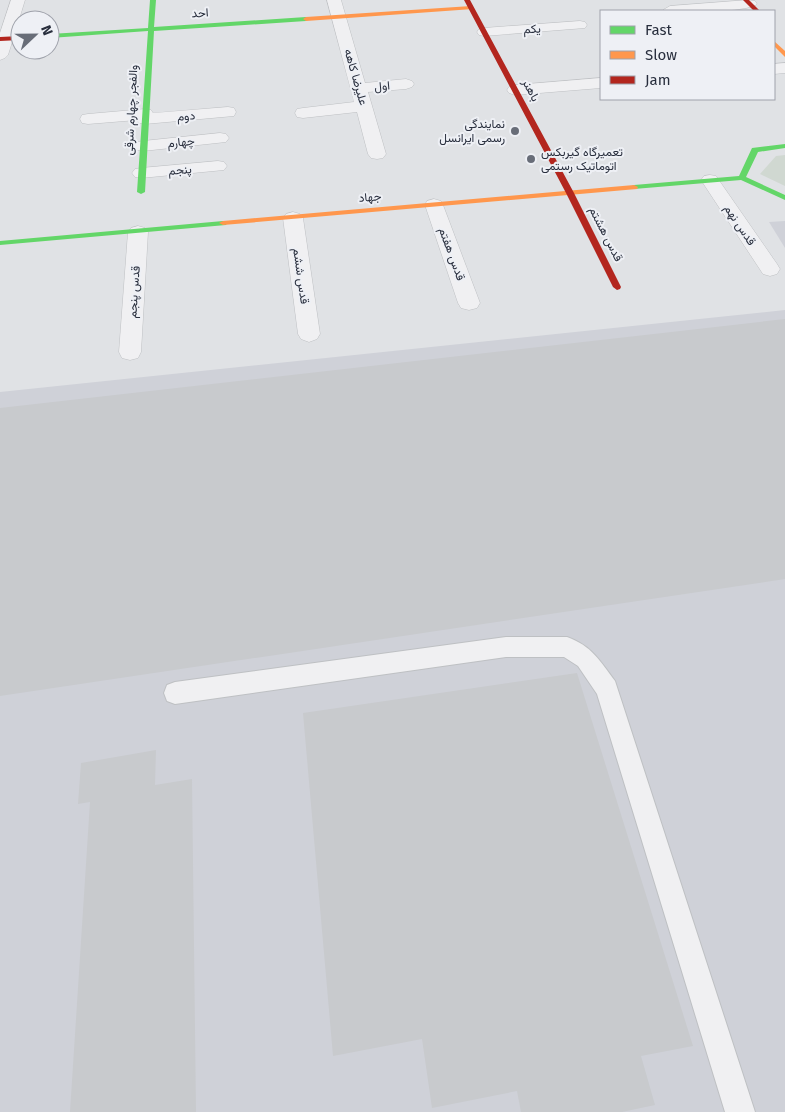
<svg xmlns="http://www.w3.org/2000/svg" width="785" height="1112" viewBox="0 0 785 1112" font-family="'Fira Sans',Vazirmatn,sans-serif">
	<rect width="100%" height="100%" fill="#e0e2e5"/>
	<g fill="#cfd1d8">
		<polygon points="785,221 785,248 769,222"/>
		<polygon points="785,310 785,1112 0,1112 0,392"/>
	</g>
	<polygon fill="#d0d8d1" points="785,155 785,186 760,174 776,156"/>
	<g fill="#c8cacd">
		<polygon points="785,319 785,579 0,696 0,408"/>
		<polygon points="577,673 693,1046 641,1056 655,1105 622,1112 521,1112 517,1091 432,1108 422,1039 333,1056 303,713"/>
		<polygon points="156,750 155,785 192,779 196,1112 70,1112 90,802 78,804 81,763"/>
	</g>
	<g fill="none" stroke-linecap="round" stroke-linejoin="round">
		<defs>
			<path id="lane" d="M506,637H567C592,646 600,661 615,681L755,1112H725L597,694L578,666L564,657H506L175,704L167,701L164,693L167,685L175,682Z"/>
			<g id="street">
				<polygon points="11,0 25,0 8,55 5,58 0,60 0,33"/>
				<polygon points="327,0 341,0 365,83 406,79 412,81 414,84 412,87 406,89 368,92 386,154 383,158 377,159 371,158 368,154 357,112 303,118 297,117 295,113 297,109 303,108 354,102"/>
				<path d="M748,0L755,1L757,4C750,12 674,14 663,10L670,6Z"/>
				<polygon points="580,21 585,22 587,25 585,28 484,36 479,35 477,32 479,29 484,28"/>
				<polygon points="785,63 785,73 774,74 774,64"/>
				<polygon points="601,78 601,88 515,95 509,93 507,90 509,87 515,85"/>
				<polygon points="228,107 234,108 236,112 234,116 145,124 139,123 137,120 88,124 82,123 80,119 82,115 88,114 145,109 151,110 153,113"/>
				<polygon points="220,133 226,134 229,138 226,142 143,151 137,150 134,146 137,142 143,141"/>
				<polygon points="218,161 224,162 227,166 224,170 141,178 135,177 132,173 135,169 141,168"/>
				<polygon points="710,175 716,176 777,264 780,269 777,274 770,276 763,274 701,180 704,176"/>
				<polygon points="434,199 441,201 443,205 480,303 477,308 469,310 461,308 458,303 425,205 427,201"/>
				<polygon points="293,212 300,214 303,218 320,334 317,339 309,342 301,339 298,334 283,218 286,214"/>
				<polygon points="138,226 145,228 148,232 141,352 138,358 130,360 122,358 119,352 128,232 131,228"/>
			</g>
		</defs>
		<use href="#lane" stroke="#bec0c3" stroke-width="2"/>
		<use href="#street" stroke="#bec0c3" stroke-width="1"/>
		<use href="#lane" fill="#f0f0f2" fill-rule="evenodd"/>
		<use href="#street" fill="#f0f0f2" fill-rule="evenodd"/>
		<g fill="#63d668" fill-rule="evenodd">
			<polygon points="150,0 156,0 154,27 306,17 309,19 306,21 154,31 145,192 141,194 137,192 148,31 50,38 50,34 148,28"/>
			<polygon points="785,144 785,148 758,152 746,177 785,195 785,200 741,180 634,189 630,187 634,185 739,176 752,148"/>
			<polygon points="223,221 227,223 226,225 0,245 0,241"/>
		</g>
		<g fill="#ff974d" fill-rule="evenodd">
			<polygon points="471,6 473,9 306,21 303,19 306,17"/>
			<polygon points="774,41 785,51 785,57 774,46"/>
			<polygon points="634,185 638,187 637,189 223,225 219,223 223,221"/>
		</g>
		<g fill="#b3261e" fill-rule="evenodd">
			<polygon points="464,0 470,0 574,193 621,287 620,289 617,290 613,287 566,193"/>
			<polygon points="743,0 749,0 760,11 754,11"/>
			<polygon points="20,36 20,40 0,41 0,37"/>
		</g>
	</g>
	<g fill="#686d78" stroke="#eef0f5" stroke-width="2">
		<circle cx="515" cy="131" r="5"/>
		<circle cx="531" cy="159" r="5"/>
	</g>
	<g text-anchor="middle" stroke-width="4" stroke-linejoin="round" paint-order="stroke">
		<g font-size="12" fill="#282e3d" stroke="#eef0f5">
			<text transform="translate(200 13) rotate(-4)" y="4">احد</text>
			<text transform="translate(532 29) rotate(-4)" y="4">یکم</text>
			<text transform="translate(356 77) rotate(74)" y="4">علیرضا کاهه</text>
			<text transform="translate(382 86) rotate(-5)" y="4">اول</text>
			<text transform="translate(531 90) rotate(62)" y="4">باهنر</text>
			<text transform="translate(131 110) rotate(-87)" y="4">والفجر چهارم شرقی</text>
			<text transform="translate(186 116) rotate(-4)" y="4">دوم</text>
			<text transform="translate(181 142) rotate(-6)" y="4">چهارم</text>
			<text transform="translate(180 170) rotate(-5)" y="4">پنجم</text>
			<text transform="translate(370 197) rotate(-5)" y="4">جهاد</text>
			<text transform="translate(740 225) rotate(56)" y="4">قدس نهم</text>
			<text transform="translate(606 234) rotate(63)" y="4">قدس هشتم</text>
			<text transform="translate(452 254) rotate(70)" y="4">قدس هفتم</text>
			<text transform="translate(301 276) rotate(82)" y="4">قدس ششم</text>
			<text transform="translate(134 292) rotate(-86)" y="4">قدس پنجم</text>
		</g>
		<g font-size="12" fill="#282e3d" stroke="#eef0f5" text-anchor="end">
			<text x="505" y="128">نمایندگی<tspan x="505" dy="14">رسمی ایرانسل</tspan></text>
			<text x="541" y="156" text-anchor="start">تعمیرگاه گیربکس<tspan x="541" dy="14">اتوماتیک رستمی</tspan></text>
		</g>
	</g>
	<rect x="600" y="10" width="175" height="90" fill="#eef0f5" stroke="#9fa2ab"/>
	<rect x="610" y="26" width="25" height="8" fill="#63d668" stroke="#9fa2ab"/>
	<text x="645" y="35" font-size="15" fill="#282e3d">Fast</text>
	<rect x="610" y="51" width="25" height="8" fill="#ff974d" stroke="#9fa2ab"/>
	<text x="645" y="60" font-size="15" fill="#282e3d">Slow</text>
	<rect x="610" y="76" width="25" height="8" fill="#b3261e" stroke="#9fa2ab"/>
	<text x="645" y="85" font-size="15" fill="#282e3d">Jam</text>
	<g transform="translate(35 35) rotate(68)"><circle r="24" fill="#eef0f5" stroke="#9fa2ab"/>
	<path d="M0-4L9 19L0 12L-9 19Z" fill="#686d78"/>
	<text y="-8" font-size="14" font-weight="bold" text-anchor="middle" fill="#282e3d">N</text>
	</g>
</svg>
